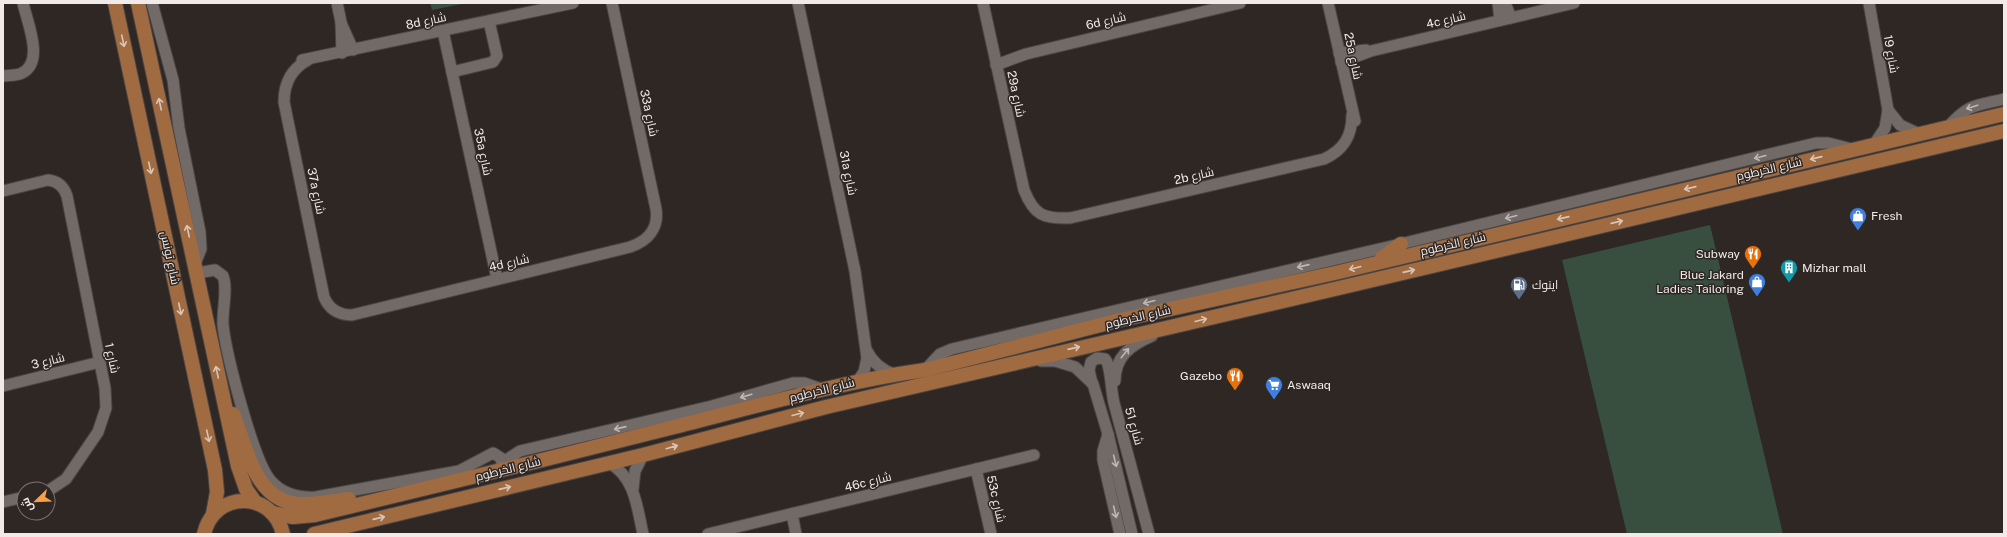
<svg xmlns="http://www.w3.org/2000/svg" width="2007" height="537" viewBox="0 0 2007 537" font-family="'Public Sans',Cairo,sans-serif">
	<rect width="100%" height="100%" fill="#2e2724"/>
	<g fill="#384e3f">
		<polygon points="430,3 467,3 432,10"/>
		<polygon points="1710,225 1783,534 1627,534 1562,260"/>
	</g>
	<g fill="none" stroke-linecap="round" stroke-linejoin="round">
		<defs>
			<g id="minor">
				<polyline points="152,3 173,80 179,128 200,232 201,249 195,264"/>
				<polyline points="337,3 341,22 342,53"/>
				<polyline points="798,3 855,271 867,358 864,372 857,382"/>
				<path d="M983,3L1024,190C1034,215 1043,219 1070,218L1324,159C1344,150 1352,136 1352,115"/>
				<polyline points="1328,3 1355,121"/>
				<polyline points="1498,3 1500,20"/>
				<polyline points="1505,3 1511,18"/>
				<polyline points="1869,3 1888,110 1885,128 1875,143"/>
				<polyline points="341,23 353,50"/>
				<polyline points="443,31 497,279"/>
				<polyline points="1339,53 1366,50"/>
				<polyline points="302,60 573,3"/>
				<path d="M308,60C291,69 284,83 284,102L324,297C329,309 339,315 352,315L630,247C648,241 659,228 656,209L612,3"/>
				<polyline points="1341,62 1371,51 1574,3"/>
				<polyline points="996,65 1026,54 1240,3"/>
				<polyline points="452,72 493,62 497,56 489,21"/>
				<path d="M3,76C9,75 16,76 22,73C45,62 27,22 23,3"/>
				<polyline points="1888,110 1900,125 1917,133"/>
				<path d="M1947,128C1968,104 1974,106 2004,99"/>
				<path d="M3,191L48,180C58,181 64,187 67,196L105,388L106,408L98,432L66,479L48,491"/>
				<path d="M197,276L203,272L215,270L223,276C228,289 222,311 223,325C226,353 254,465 272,482C284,495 299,498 316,497L459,471L493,453L501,458L503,470"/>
				<path d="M867,351C873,363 881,370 894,374"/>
				<polyline points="1041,361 1055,361 1075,367 1093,384 1108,434 1132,534"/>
				<polyline points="925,370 940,354 952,349 1392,246 1816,143 1828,143 1852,149"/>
				<path d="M1115,381C1115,356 1131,345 1152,336"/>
				<path d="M1092,383L1089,370L1091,362L1097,358L1105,359C1111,365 1111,392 1114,403L1149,534"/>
				<polyline points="3,386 100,362"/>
				<polyline points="1108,434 1103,451 1103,460 1120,534"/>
				<polyline points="503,462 520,451 712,406 793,383 804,383 824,390"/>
				<path d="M609,463C635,477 637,507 643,534"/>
				<polyline points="976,469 991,534"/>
				<polyline points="633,489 635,471 643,455"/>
				<polyline points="3,502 24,497"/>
				<polyline points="792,514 796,534"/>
				<polyline points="708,534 1034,455"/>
			</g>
			<g id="major">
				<polyline points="115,3 215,470 217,492 213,514"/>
				<polyline points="138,3 238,466 246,489 255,502"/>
				<polyline points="1382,258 1401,244"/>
				<path d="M233,414C247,447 254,502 300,504C316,505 333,501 349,499"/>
				<path d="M272,513L293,517L315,515C433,487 552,458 670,428C754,407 839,382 925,370L1120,320L1335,273L2004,114"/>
				<path d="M204,534C214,490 273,490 283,534"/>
				<polyline points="314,534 643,455 826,407 1339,288 2004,131"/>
			</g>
		</defs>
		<use href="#minor" stroke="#4a4543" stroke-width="13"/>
		<use href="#major" stroke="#4a4543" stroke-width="16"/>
		<use href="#minor" stroke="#726a67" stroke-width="11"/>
		<use href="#major" stroke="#a16b41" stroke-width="14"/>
	</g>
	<defs><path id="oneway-shaft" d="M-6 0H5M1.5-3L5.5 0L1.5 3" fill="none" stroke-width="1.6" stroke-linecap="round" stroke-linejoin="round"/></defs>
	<g stroke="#d8c5b7">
		<use href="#oneway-shaft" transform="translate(123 41) rotate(78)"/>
		<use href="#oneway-shaft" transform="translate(160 104) rotate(-102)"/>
		<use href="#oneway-shaft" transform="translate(1816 158) rotate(167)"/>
		<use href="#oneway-shaft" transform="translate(150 168) rotate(78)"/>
		<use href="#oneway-shaft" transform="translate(1690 188) rotate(167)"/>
		<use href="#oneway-shaft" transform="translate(1563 218) rotate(167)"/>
		<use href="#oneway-shaft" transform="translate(1617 222) rotate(-13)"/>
		<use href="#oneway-shaft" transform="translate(188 231) rotate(-102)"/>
		<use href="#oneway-shaft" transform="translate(1355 268) rotate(166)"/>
		<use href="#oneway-shaft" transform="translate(1409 271) rotate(-13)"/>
		<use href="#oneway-shaft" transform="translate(180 309) rotate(78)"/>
		<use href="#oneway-shaft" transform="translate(1201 320) rotate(-14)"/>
		<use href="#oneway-shaft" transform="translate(1074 348) rotate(-13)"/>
		<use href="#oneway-shaft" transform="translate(217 372) rotate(-102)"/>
		<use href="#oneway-shaft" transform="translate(798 414) rotate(-14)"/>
		<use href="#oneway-shaft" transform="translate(208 436) rotate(78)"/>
		<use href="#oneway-shaft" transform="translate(672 447) rotate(-16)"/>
		<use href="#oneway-shaft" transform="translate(505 488) rotate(-13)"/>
		<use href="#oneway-shaft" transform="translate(379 518) rotate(-13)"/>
	</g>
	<g stroke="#beb7b5">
		<use href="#oneway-shaft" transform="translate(1972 107) rotate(162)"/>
		<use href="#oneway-shaft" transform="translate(1760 157) rotate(166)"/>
		<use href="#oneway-shaft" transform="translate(1511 217) rotate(166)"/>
		<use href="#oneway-shaft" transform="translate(1303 266) rotate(167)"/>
		<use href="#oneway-shaft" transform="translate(1149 302) rotate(166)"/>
		<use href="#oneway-shaft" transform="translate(1125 353) rotate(-51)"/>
		<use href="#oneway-shaft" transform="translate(746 396) rotate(164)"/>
		<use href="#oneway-shaft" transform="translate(620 428) rotate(167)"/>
		<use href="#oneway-shaft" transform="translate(1115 461) rotate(76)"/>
		<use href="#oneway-shaft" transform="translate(1115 512) rotate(77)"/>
	</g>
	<defs>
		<symbol id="shop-pin" viewBox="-11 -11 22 30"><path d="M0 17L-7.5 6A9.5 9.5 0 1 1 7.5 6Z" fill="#3f7fe0" stroke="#2e2724"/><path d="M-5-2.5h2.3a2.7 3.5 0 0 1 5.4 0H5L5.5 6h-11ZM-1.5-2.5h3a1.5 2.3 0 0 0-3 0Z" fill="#fff"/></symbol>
		<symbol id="restaurant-pin" viewBox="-11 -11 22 30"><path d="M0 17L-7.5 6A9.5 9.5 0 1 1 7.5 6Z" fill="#e8710a" stroke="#2e2724"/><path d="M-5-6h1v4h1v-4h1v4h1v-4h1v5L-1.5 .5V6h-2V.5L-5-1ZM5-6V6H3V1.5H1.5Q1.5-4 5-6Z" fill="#fff"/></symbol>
		<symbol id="building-pin" viewBox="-11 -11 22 30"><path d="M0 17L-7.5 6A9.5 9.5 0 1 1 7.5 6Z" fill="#0f9aa8" stroke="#2e2724"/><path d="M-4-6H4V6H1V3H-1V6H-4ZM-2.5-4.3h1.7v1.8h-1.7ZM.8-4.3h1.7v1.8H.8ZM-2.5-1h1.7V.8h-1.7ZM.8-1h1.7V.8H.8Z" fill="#fff"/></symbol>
		<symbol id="fuel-pin" viewBox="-11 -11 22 30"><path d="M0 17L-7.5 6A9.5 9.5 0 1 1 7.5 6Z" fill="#5c6f8a" stroke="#2e2724"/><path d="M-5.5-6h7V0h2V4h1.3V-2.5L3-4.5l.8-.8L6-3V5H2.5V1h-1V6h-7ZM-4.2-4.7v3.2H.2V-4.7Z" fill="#fff"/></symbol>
		<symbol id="supermarket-pin" viewBox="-11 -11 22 30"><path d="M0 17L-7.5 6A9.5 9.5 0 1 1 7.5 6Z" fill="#3f7fe0" stroke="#2e2724"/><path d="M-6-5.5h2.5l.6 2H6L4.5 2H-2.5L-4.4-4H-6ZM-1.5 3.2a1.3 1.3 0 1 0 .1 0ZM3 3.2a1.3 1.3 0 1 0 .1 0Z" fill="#fff"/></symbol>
	</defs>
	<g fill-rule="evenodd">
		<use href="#shop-pin" x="1848" y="206" width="20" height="27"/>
		<use href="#restaurant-pin" x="1743" y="244" width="20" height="27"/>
		<use href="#building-pin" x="1779" y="258" width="20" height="27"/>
		<use href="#shop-pin" x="1747" y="272" width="20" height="27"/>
		<use href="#fuel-pin" x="1509" y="275" width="20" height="27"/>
		<use href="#restaurant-pin" x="1225" y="366" width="20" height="27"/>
		<use href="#supermarket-pin" x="1264" y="375" width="20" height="27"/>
	</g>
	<g text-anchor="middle" stroke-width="3" stroke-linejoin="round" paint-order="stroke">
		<g font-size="12" fill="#f0ebe9" stroke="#2e2724">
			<text transform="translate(1446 20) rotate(-13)" y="4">4c شارع</text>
			<text transform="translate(426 21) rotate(-12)" y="4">8d شارع</text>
			<text transform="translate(1106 21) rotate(-13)" y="4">6d شارع</text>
			<text transform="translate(1891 54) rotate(80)" y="4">شارع 19</text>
			<text transform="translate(1353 56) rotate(78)" y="4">25a شارع</text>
			<text transform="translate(1016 94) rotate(78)" y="4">29a شارع</text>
			<text transform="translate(649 113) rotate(78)" y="4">33a شارع</text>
			<text transform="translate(483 152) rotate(78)" y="4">35a شارع</text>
			<text transform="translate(1769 169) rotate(-13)" y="4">شارع الخرطوم</text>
			<text transform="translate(848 173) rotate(78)" y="4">31a شارع</text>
			<text transform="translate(1194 176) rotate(-13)" y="4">2b شارع</text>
			<text transform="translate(316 191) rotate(78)" y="4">37a شارع</text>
			<text transform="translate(1453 244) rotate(-13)" y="4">شارع الخرطوم</text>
			<text transform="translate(170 258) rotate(78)" y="4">شارع تونس</text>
			<text transform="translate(509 263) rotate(-13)" y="4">4d شارع</text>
			<text transform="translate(1138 317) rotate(-13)" y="4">شارع الخرطوم</text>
			<text transform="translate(112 358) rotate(78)" y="4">شارع 1</text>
			<text transform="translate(48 361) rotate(-14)" y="4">شارع 3</text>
			<text transform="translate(822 390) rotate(-14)" y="4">شارع الخرطوم</text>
			<text transform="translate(1134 426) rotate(74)" y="4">شارع 51</text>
			<text transform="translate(508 469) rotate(-14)" y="4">شارع الخرطوم</text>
			<text transform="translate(868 482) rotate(-14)" y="4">46c شارع</text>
			<text transform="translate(996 499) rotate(77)" y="4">53c شارع</text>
		</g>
		<g font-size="12" fill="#f0ebe9" stroke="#2e2724" text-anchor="start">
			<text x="1871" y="220">Fresh</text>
			<text x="1740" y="258" text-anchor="end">Subway</text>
			<text x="1802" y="272">Mizhar mall</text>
			<text x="1744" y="279" text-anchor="end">Blue Jakard<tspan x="1744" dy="14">Ladies Tailoring</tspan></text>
			<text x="1532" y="289">اينوك</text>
			<text x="1222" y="380" text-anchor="end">Gazebo</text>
			<text x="1287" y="389">Aswaaq</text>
		</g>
	</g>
	<rect width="2007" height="537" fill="none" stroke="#f0ebe9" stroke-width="8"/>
	<g transform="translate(36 501) rotate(247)"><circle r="19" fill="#2e2724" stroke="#7c7573"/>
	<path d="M0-3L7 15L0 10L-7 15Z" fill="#f7a148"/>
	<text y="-6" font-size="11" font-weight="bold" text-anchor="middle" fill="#f0ebe9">ش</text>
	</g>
</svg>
